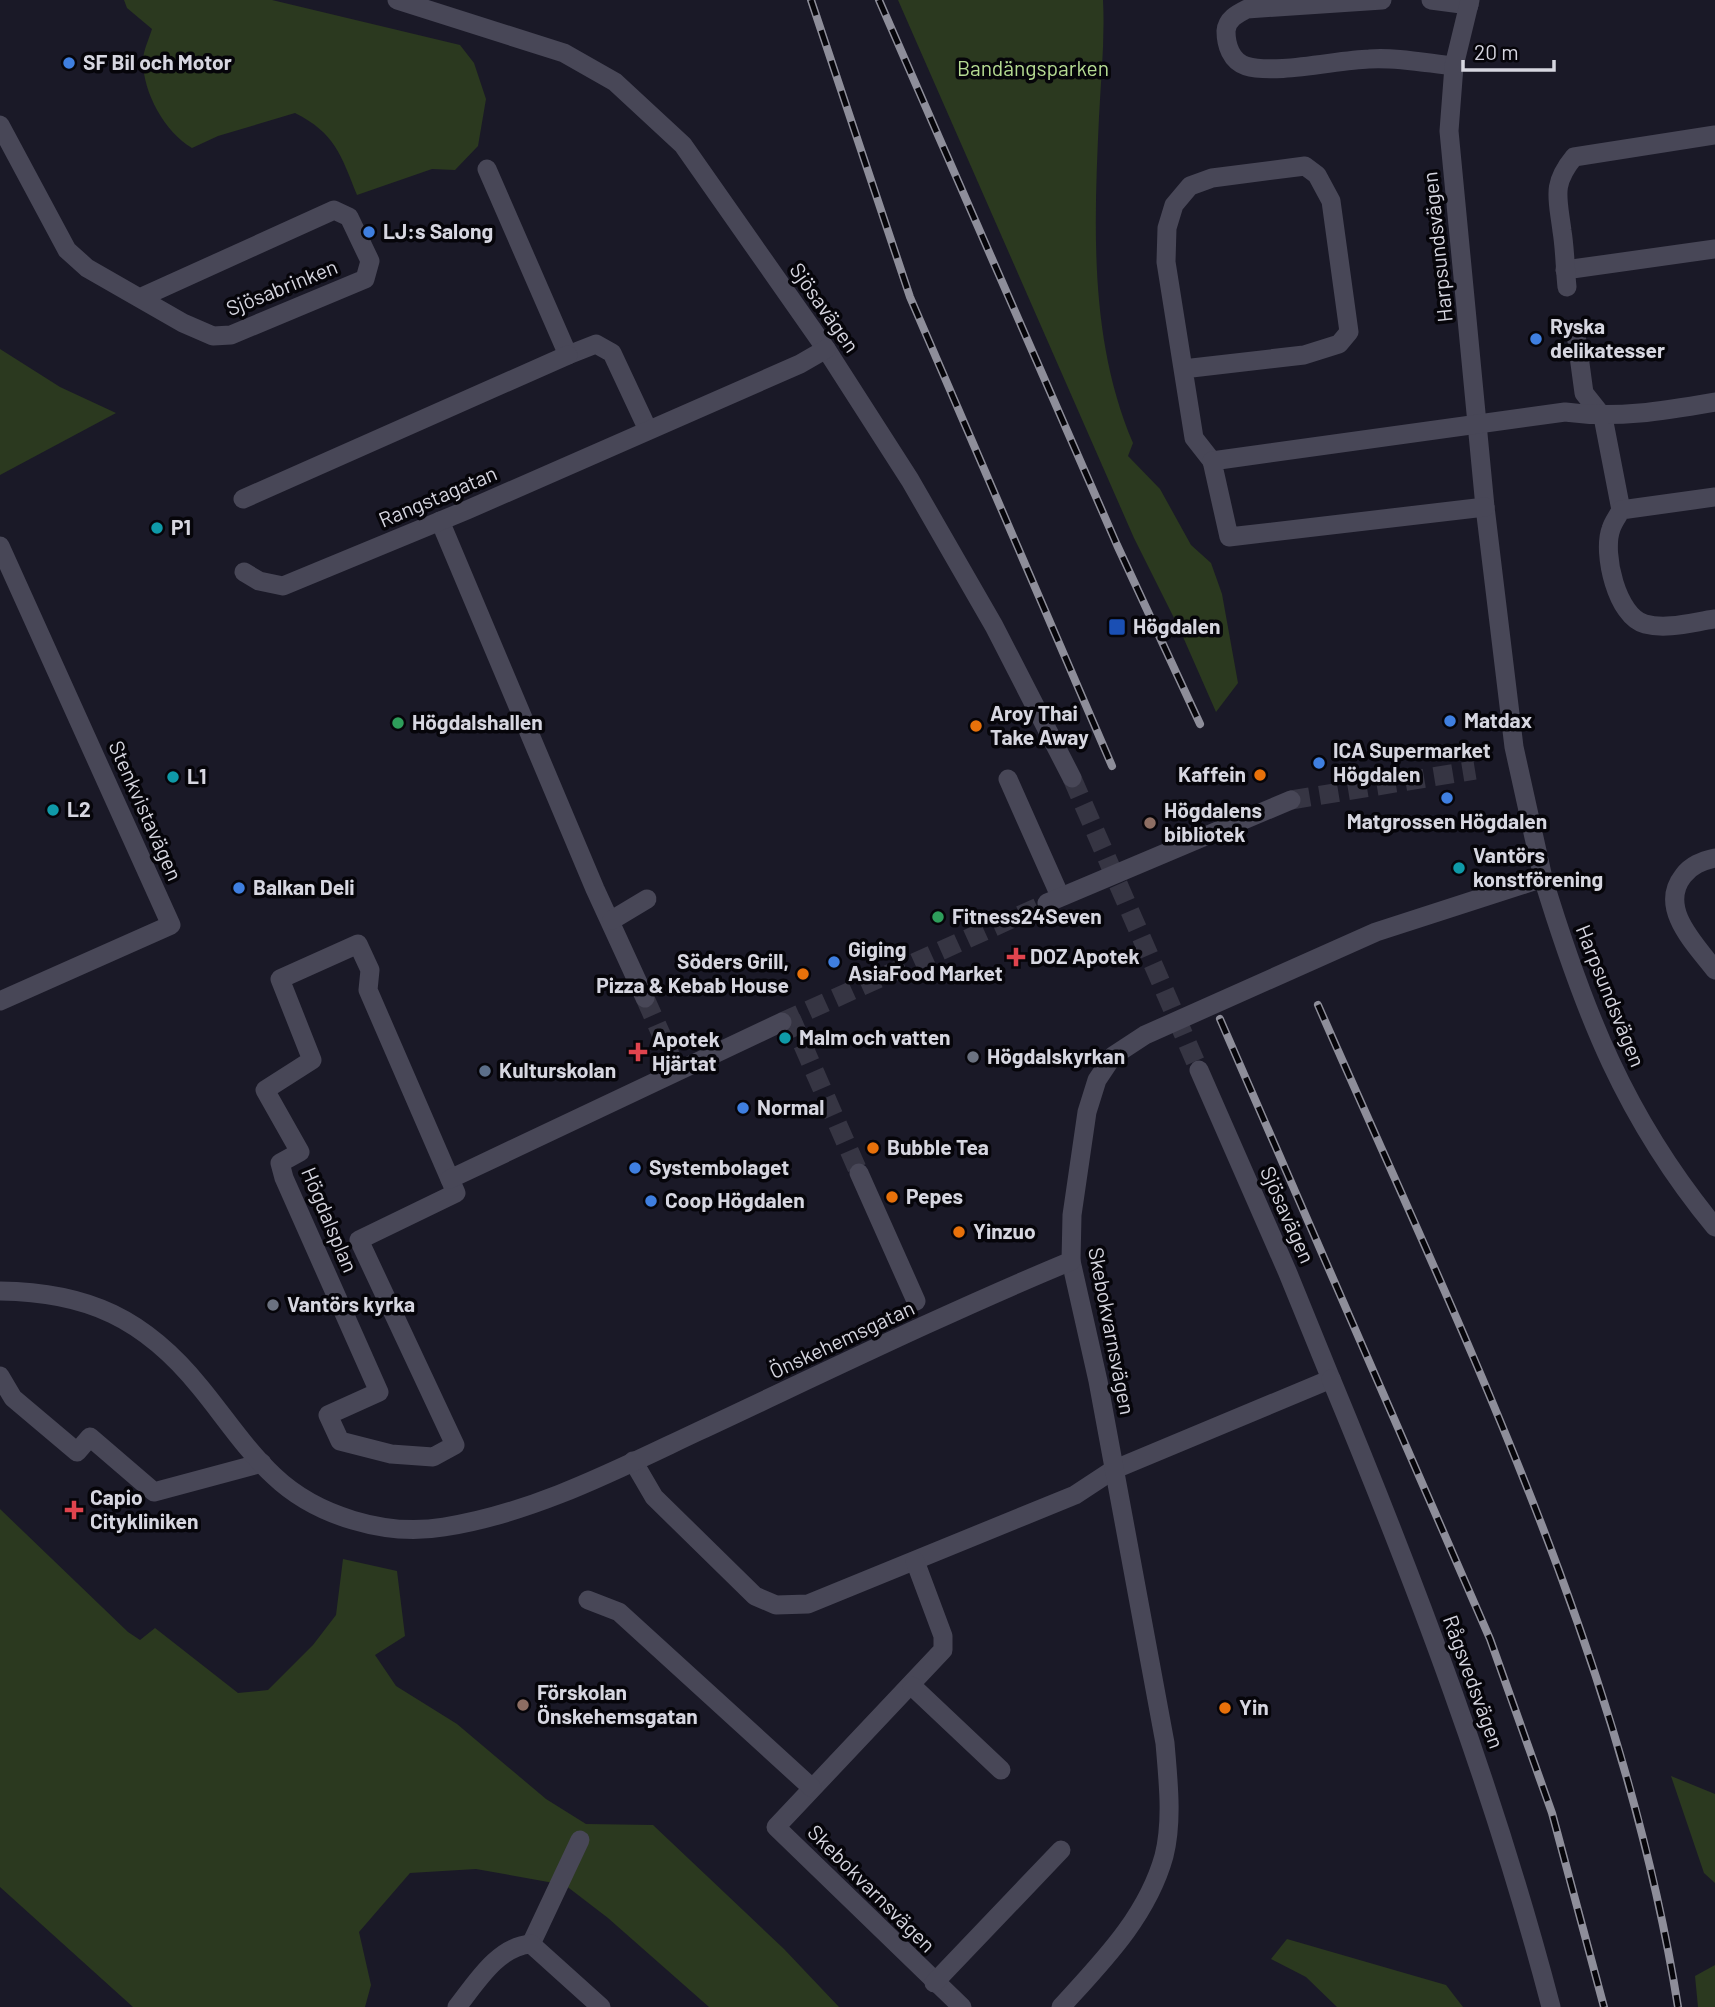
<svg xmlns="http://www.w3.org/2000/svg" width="1715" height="2007" viewBox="0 0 1715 2007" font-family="Barlow,sans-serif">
	<rect width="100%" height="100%" fill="#1a1927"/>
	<g fill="#2b391f">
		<path d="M124,0H272L460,45L474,63L486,99L478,146L455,170L432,169L357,195C341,155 335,133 295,113L218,136L192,148C165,132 143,93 143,61C143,51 149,39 152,29L127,8Z"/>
		<path d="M898,0H1103C1105,39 1101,78 1099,117C1094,226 1089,340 1133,443L1128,456L1160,489L1191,545L1211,563L1222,594L1238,683L1216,712L1180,630L1134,538Z"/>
		<polygon points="0,349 60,387 116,413 0,475"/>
		<polygon points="0,1509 128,1632 140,1640 155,1628 238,1693 268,1690 313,1645 336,1615 343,1559 397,1571 405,1636 375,1655 396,1686 457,1724 546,1799 586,1824 653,1825 784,1949 839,2007 709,2007 608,1918 565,1885 476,1869 410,1873 359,1932 371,1985 365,2007 133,2007 0,1887"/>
		<polygon points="1671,1776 1715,1794 1715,1883 1704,1873"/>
		<polygon points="1287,1939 1446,1985 1463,2007 1337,2007 1306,1977 1271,1959"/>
		<polygon points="1715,1965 1715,2007 1698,2007 1695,1976"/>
	</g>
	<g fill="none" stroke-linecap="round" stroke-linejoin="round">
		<g stroke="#363543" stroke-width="19" stroke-dasharray="19 10" stroke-linecap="butt">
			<polyline points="1291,800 1475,770"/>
			<polyline points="645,998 677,1070"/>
			<polyline points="791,1018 859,1173"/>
			<polyline points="782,1022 1047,903"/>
		</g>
		<polyline stroke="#363543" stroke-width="19" stroke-dasharray="19 10" stroke-linecap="butt" points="1072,778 1199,1070"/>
		<g stroke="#484757" stroke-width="19">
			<polyline points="440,521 595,889 645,998"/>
			<polyline points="1008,779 1060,896"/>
			<polyline points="1047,903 1291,800"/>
			<polyline points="612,920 647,899"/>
			<polygon points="358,944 370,970 368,990 456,1193 359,1240 455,1445 433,1457 391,1454 340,1441 328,1415 379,1392 284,1178 280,1163 300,1152 265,1090 312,1060 280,979"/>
			<polyline points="859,1173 916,1301"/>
			<polyline points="450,1179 782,1022"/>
			<polyline points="531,1944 580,1840"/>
		</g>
		<g stroke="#484757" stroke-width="19">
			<polyline points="397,0 564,53 615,82 683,145 826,349 910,480 994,626 1072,778"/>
			<path d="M1382,0L1247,9C1237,14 1227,19 1226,31C1226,45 1231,61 1246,66C1274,75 1337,60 1369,59C1396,57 1426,63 1454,66"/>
			<polyline points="1431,0 1469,5"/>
			<polyline points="1470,0 1454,66 1449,131 1485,507 1514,747 1543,878"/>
			<polyline points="0,125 67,250 87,268 183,323 213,336 231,335 365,279 370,261 349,217 334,210 142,297"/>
			<polyline points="487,169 568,355 596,344 612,353 648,430"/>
			<polyline points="1565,270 1715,249"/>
			<path d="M1567,287C1565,268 1565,249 1562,231C1558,198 1551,185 1574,157L1715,135"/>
			<polyline points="1576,334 1584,393 1603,417 1621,510"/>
			<polyline points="1183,369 1304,355 1339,344 1349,332 1331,201 1317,175 1305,166 1212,178 1190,186 1174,205 1167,228 1166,262 1194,438 1212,461"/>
			<path d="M1715,497L1621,510C1618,516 1613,522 1611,529C1602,553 1617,617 1645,624C1667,630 1693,622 1715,619"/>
			<polyline points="243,499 568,355"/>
			<path d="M1485,507L1229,537L1212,461L1565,412C1617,419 1663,411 1715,402"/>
			<polyline points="0,546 171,925 0,1001"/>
			<polyline points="244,572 259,581 283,586 467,510 800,364 826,349"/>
			<path d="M1715,858C1702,861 1691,865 1683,876C1658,908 1695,944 1715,970"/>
			<polyline points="0,1376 13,1398 77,1452 90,1437 154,1492 262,1463"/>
			<polyline points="633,1461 654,1497 755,1596 776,1605 808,1604 1075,1495 1113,1470 1331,1379 1287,1271 1199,1070"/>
			<polyline points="915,1561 943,1636 943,1650 776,1827 962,2007"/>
			<polyline points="588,1600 619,1612 812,1788"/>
			<polyline points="912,1686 1001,1770"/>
			<polyline points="934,1983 1061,1850"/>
			<path d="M457,2007C476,1983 498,1946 531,1944L601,2007"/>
			<path d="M1061,2007C1102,1962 1147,1917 1164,1856C1173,1820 1168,1780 1165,1743L1098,1381L1071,1261"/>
		</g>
		<g stroke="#484757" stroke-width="19">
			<path d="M0,1291C88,1292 145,1319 200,1387C224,1416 246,1450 274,1476C316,1516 386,1537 444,1527C534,1513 618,1469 699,1431C823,1373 946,1313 1071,1261L1072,1215L1087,1112L1097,1080L1113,1056L1145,1035L1376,932L1543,878C1584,1012 1625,1118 1715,1227"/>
			<path d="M1331,1379C1416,1584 1495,1792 1551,2007"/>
		</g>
		<defs>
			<g id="rail">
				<polyline points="811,0 910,297 1112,766"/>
				<polyline points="879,0 1117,545 1200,724"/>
				<path d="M1318,1005C1460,1330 1622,1654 1678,2007"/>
				<polyline points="1220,1019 1490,1639 1552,1813 1604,2007"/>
			</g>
		</defs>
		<use href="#rail" stroke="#8e8e9a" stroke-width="8"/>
		<use href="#rail" stroke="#06050a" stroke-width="5" stroke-dasharray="16" stroke-linecap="butt"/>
	</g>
	<g fill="#3f7fe0" stroke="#06050a" stroke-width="2.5">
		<circle cx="69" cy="63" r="7"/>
		<circle cx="369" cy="232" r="7"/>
		<circle cx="1536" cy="339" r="7"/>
		<circle cx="1450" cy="721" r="7"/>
		<circle cx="1319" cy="763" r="7"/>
		<circle cx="1447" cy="798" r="7"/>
		<circle cx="239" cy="888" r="7"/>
		<circle cx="834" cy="962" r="7"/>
		<circle cx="743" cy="1108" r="7"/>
		<circle cx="635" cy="1168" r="7"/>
		<circle cx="651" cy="1201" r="7"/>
	</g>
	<g fill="#0f9aa8" stroke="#06050a" stroke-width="2.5">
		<circle cx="157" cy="528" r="7"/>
		<circle cx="173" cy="777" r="7"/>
		<circle cx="53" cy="810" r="7"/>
		<circle cx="1459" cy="868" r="7"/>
		<circle cx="785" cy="1038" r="7"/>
	</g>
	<rect fill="#1a4fb4" stroke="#06050a" stroke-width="2.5" x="1108" y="618" width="18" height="18" rx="3.5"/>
	<g fill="#2e9e5b" stroke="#06050a" stroke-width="2.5">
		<circle cx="398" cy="723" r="7"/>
		<circle cx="938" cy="917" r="7"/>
	</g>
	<g fill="#e8710a" stroke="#06050a" stroke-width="2.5">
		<circle cx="976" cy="726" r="7"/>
		<circle cx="1260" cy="775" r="7"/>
		<circle cx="803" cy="974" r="7"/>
		<circle cx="873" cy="1148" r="7"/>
		<circle cx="892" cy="1197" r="7"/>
		<circle cx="959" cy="1232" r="7"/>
		<circle cx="1225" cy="1708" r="7"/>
	</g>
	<g fill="#8d6e63" stroke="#06050a" stroke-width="2.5">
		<circle cx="1150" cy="823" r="7"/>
		<circle cx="523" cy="1705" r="7"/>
	</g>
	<g fill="#e0444e" stroke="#06050a" stroke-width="2.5">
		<path d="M1012.5 946.5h7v7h7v7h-7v7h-7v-7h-7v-7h7z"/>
		<path d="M634.5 1041.5h7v7h7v7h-7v7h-7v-7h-7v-7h7z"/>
		<path d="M70.5 1499.5h7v7h7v7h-7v7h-7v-7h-7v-7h7z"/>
	</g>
	<g fill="#6b7280" stroke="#06050a" stroke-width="2.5">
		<circle cx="973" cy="1057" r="7"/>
		<circle cx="273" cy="1305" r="7"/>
	</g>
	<circle fill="#5c6f8a" stroke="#06050a" stroke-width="2.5" cx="485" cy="1071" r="7"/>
	<g text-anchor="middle" stroke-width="7" stroke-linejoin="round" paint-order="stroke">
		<g font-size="21" font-weight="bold" fill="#d6d6e0" stroke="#06050a" text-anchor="start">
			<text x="83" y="70">SF Bil och Motor</text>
			<text x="383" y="239">LJ:s Salong</text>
			<text x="1550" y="334">Ryska<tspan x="1550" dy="24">delikatesser</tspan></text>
			<text x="171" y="535">P1</text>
			<text x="1133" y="634">Högdalen</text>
			<text x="990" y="721">Aroy Thai<tspan x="990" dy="24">Take Away</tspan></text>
			<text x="1464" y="728">Matdax</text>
			<text x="412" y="730">Högdalshallen</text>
			<text x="1333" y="758">ICA Supermarket<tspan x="1333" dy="24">Högdalen</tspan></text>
			<text x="1246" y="782" text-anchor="end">Kaffein</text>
			<text x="187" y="784">L1</text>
			<text x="67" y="817">L2</text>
			<text x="1164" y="818">Högdalens<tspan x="1164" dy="24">bibliotek</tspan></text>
			<text x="1447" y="829" text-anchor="middle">Matgrossen Högdalen</text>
			<text x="1473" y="863">Vantörs<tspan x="1473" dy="24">konstförening</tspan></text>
			<text x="253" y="895">Balkan Deli</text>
			<text x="952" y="924">Fitness24Seven</text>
			<text x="848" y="957">Giging<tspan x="848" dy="24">AsiaFood Market</tspan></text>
			<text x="1030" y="964">DOZ Apotek</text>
			<text x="789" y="969" text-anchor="end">Söders Grill,<tspan x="789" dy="24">Pizza &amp; Kebab House</tspan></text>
			<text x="799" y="1045">Malm och vatten</text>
			<text x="652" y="1047">Apotek<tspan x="652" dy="24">Hjärtat</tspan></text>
			<text x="987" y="1064">Högdalskyrkan</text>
			<text x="499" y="1078">Kulturskolan</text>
			<text x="757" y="1115">Normal</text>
			<text x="887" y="1155">Bubble Tea</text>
			<text x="649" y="1175">Systembolaget</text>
			<text x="906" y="1204">Pepes</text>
			<text x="665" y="1208">Coop Högdalen</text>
			<text x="973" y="1239">Yinzuo</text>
			<text x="287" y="1312">Vantörs kyrka</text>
			<text x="90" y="1505">Capio<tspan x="90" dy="24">Citykliniken</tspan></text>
			<text x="537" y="1700">Förskolan<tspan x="537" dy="24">Önskehemsgatan</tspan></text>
			<text x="1239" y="1715">Yin</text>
		</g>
		<g font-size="21" fill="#b6dc93" stroke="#06050a">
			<text x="1033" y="76">Bandängsparken</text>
		</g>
		<g font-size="21" fill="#d6d6e0" stroke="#06050a">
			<text transform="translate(1438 247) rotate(-96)" y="7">Harpsundsvägen</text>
			<text transform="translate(282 288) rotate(-22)" y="7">Sjösabrinken</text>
			<text transform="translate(824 308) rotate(55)" y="7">Sjösavägen</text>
			<text transform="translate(438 497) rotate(-23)" y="7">Rangstagatan</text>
			<text transform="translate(145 811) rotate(66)" y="7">Stenkvistavägen</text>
			<text transform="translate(1610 996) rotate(68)" y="7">Harpsundsvägen</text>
			<text transform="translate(1287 1215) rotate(66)" y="7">Sjösavägen</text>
			<text transform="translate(329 1220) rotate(67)" y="7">Högdalsplan</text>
			<text transform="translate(1111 1331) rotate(79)" y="7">Skebokvarnsvägen</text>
			<text transform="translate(842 1340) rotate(-25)" y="7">Önskehemsgatan</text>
			<text transform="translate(1473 1682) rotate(70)" y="7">Rågsvedsvägen</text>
			<text transform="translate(871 1889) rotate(45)" y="7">Skebokvarnsvägen</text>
		</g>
	</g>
	<path d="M1463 60v10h91v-10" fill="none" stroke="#d6d6e0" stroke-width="3.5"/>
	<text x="1474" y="60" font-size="21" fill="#d6d6e0" stroke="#06050a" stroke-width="5" paint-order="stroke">20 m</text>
</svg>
